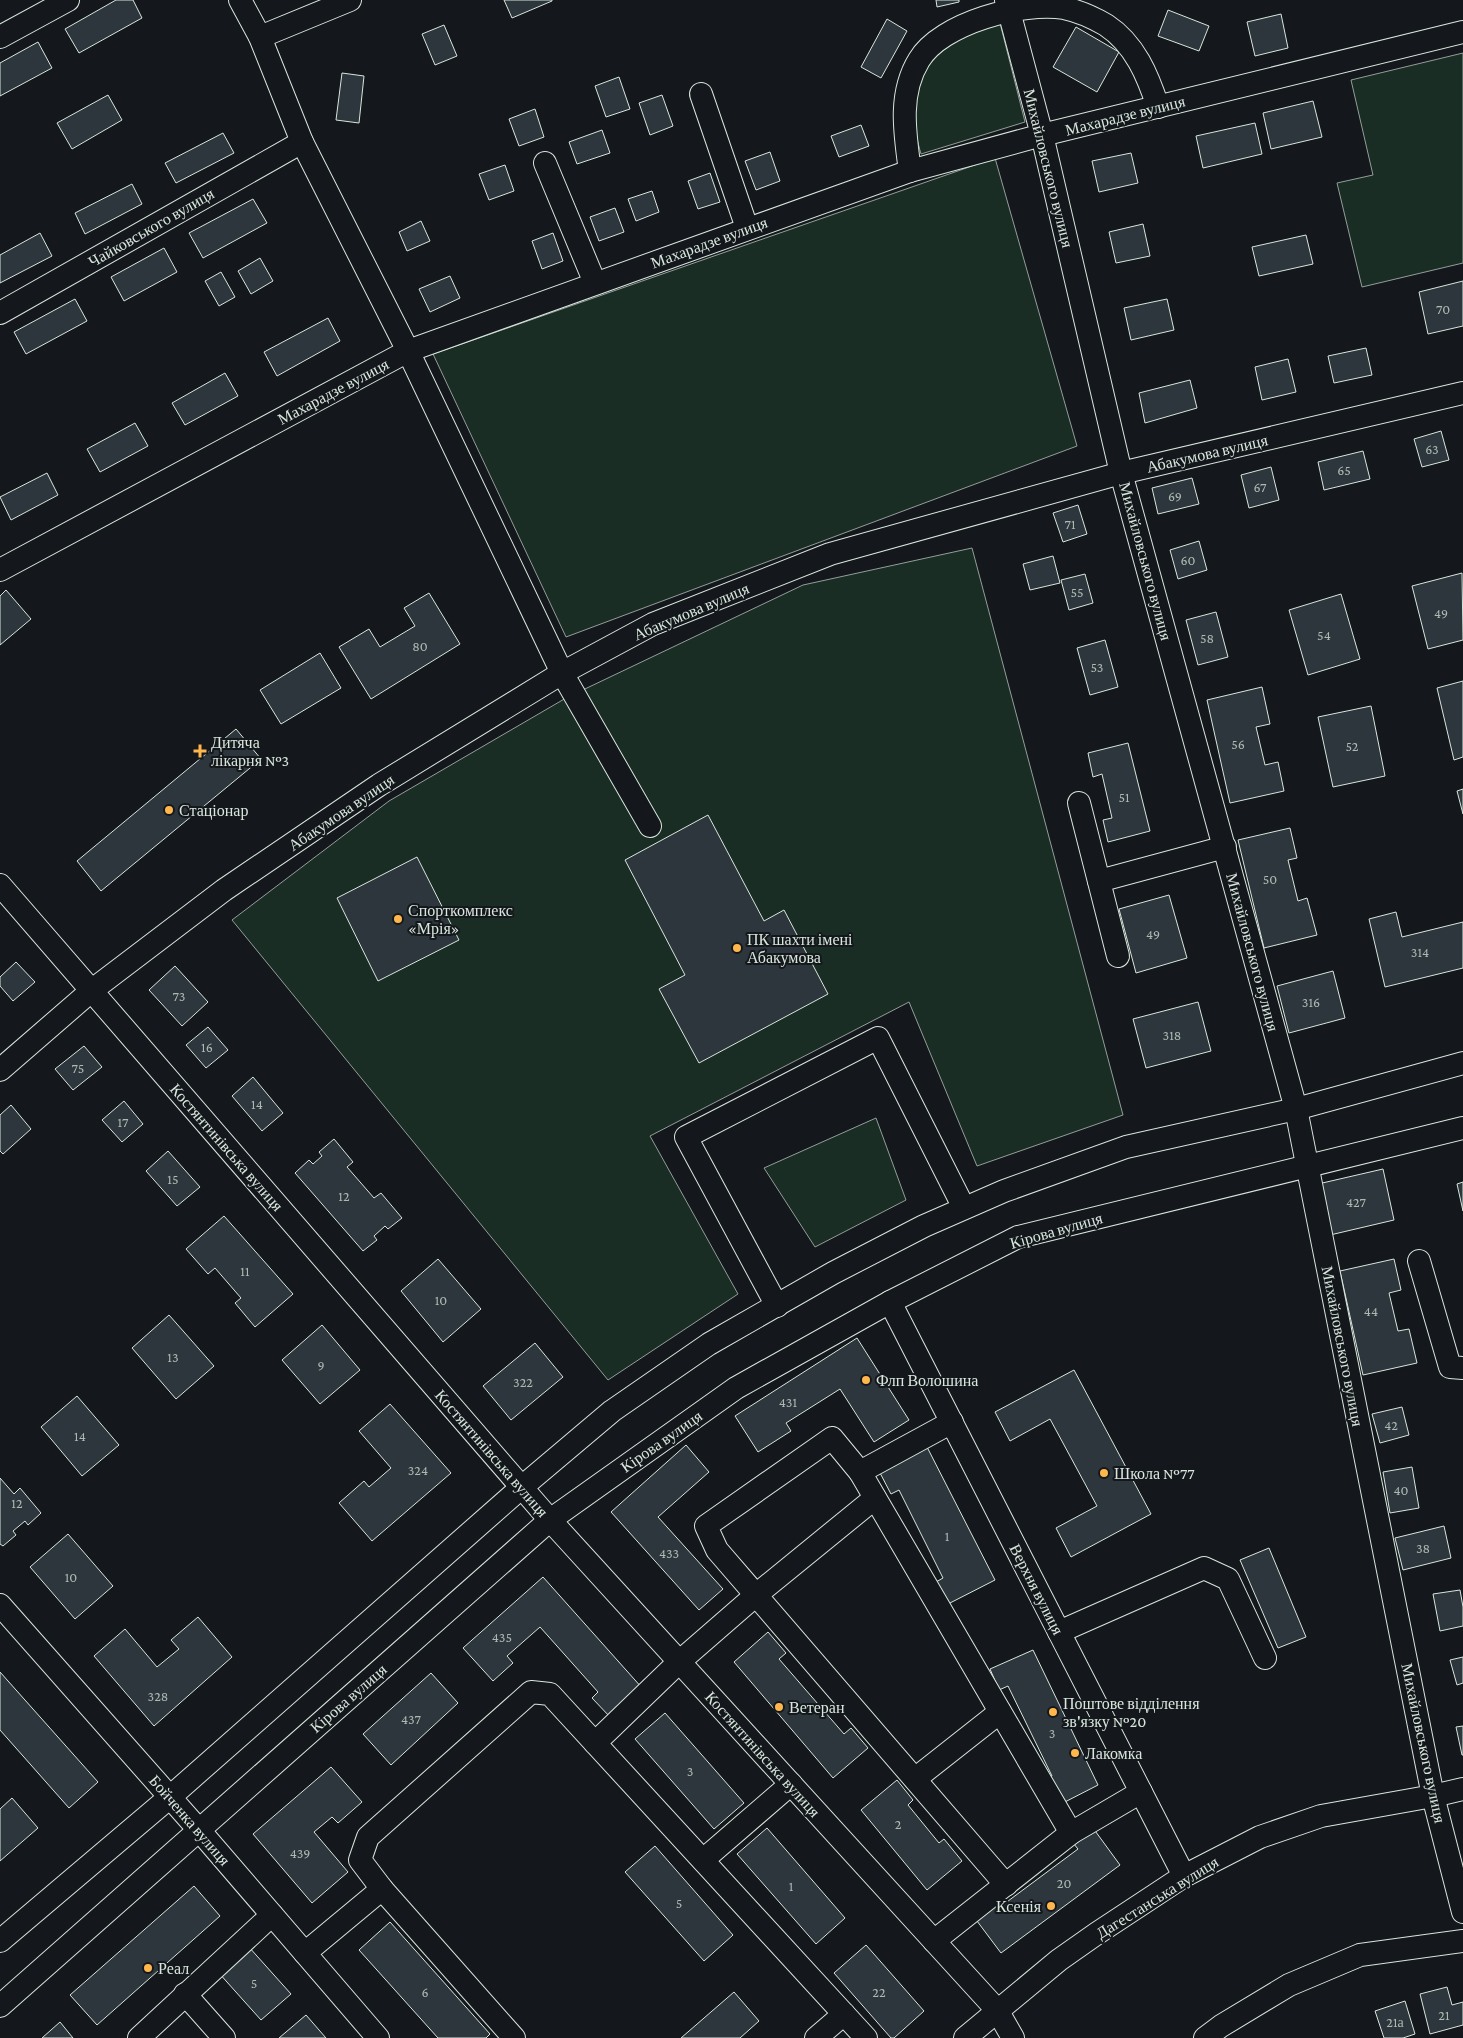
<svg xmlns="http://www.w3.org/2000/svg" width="1463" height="2038" viewBox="0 0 1463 2038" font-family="'Crimson Pro',serif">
	<rect width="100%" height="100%" fill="#14181c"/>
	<g fill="#1a2d24" stroke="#939e99">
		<path d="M1000,23L1025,122L921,154C906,103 914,63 964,37C975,31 988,28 1000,23Z"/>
		<polygon points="1463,53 1463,263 1362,287 1337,183 1373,175 1351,80"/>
		<polygon points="995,158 1077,446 566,637 433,354"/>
		<polygon points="972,548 1123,1115 977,1166 909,1002 650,1136 738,1294 608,1380 232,920 389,801 566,698 803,585"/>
		<polygon points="876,1118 906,1200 815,1247 764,1168"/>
	</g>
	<g fill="#2c363c" stroke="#d8e6dc">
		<polygon points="116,0 133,0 142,18 79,53 65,29"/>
		<polygon points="504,0 552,0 552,1 512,18"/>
		<polygon points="936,0 959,0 959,2 937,7"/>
		<polygon points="1168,10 1209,26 1199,51 1158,36"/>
		<polygon points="1281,14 1288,48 1255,56 1247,22"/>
		<polygon points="887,19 907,31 881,78 861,67"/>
		<polygon points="444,25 457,56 435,65 422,34"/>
		<polygon points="1076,27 1119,52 1097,92 1053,67"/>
		<polygon points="38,42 52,68 0,96 0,63"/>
		<polygon points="342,73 364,76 359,123 336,120"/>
		<polygon points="619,77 630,109 606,117 595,86"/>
		<polygon points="108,95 122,120 72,149 57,123"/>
		<polygon points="662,95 673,126 650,135 639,103"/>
		<polygon points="1313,101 1322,137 1271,149 1263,113"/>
		<polygon points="535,109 544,137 519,146 509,119"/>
		<polygon points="1255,123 1262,154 1203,168 1196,136"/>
		<polygon points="861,125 869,146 839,157 831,136"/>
		<polygon points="602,130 610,153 577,164 569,142"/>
		<polygon points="223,133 234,153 176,183 165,163"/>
		<polygon points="770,152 780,181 756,190 745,161"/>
		<polygon points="1131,153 1138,183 1099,192 1092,161"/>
		<polygon points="505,165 514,191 489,200 479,174"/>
		<polygon points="710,173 720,202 698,209 688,181"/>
		<polygon points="132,184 142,204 85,234 75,213"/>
		<polygon points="652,191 659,212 636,221 628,199"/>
		<polygon points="253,199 267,223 203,258 189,233"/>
		<polygon points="615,208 624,232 599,241 590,217"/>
		<polygon points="421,221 430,241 407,251 399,232"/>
		<polygon points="1143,224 1150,256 1116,263 1109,232"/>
		<polygon points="40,233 52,256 0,283 0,255"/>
		<polygon points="553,233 563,261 542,269 532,241"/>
		<polygon points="1306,235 1313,264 1259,276 1252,247"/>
		<polygon points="164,248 177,272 124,301 111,277"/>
		<polygon points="260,258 273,281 251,294 238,271"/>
		<polygon points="221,272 235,297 219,306 205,281"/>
		<polygon points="450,276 460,298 430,312 419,289"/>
		<polygon points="1463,281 1463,326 1428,334 1419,292"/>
		<polygon points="75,299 87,321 26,354 14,332"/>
		<polygon points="1167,299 1174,330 1131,340 1124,308"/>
		<polygon points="328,318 340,341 277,376 264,352"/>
		<polygon points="1366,348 1372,375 1334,383 1328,356"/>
		<polygon points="1288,359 1296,392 1262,400 1255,367"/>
		<polygon points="225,373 238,396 185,425 172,403"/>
		<polygon points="1190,380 1197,408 1145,423 1139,393"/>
		<polygon points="135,423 148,446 100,472 87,449"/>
		<polygon points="1441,431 1449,460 1422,467 1414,439"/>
		<polygon points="1363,451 1370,479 1324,490 1318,462"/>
		<polygon points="1271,467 1279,500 1249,508 1241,475"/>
		<polygon points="47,473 58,495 11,520 0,497"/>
		<polygon points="1192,478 1199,504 1158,514 1152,488"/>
		<polygon points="1078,505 1087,534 1063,542 1053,513"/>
		<polygon points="1199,541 1207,570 1178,579 1170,550"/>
		<polygon points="1053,556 1060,583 1030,590 1023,564"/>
		<polygon points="1462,573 1463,640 1428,649 1412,586"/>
		<polygon points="1085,574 1093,603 1069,610 1061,580"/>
		<polygon points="6,590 31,619 0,645 0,596"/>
		<polygon points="429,593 460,644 371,699 339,647 369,629 380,647 415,626 404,608"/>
		<polygon points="1341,594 1360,659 1308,675 1289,610"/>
		<polygon points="1216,612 1228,657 1198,665 1186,620"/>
		<polygon points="1105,640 1118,687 1090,695 1077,648"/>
		<polygon points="320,653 341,688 281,724 260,690"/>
		<polygon points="1463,681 1463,757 1454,760 1437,688"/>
		<polygon points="1262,687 1270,724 1256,727 1265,765 1278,762 1284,791 1230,803 1207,700"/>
		<polygon points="1371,706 1385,776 1333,787 1318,717"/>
		<polygon points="236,729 261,759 101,891 77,861"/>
		<polygon points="1128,743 1150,831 1108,842 1103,820 1112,818 1102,774 1093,777 1088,753"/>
		<polygon points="1463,789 1463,814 1457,791"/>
		<polygon points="708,815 764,921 784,910 828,994 699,1063 659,989 685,975 625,860"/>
		<polygon points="1290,828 1297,858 1288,860 1298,901 1307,898 1317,935 1264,948 1238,840"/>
		<polygon points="417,857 459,940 378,981 337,898"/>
		<polygon points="1169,895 1187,958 1136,973 1119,909"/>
		<polygon points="1396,912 1402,937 1463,922 1463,968 1385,987 1369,919"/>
		<polygon points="16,962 35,982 13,1001 0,986 0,977"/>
		<polygon points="175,966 208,1002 182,1026 149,990"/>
		<polygon points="1333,971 1345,1018 1289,1033 1277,986"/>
		<polygon points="1198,1002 1211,1051 1146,1068 1133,1019"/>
		<polygon points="208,1027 228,1050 206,1068 186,1045"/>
		<polygon points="84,1046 102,1067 73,1090 55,1069"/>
		<polygon points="253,1077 283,1113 262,1131 232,1096"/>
		<polygon points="124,1101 143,1124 122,1142 102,1120"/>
		<polygon points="11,1105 31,1129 3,1154 0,1151 0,1115"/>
		<polygon points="334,1139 353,1162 347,1167 374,1198 381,1193 402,1218 388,1229 385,1226 374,1236 377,1240 363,1251 295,1173 309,1160 313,1164 322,1156 319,1152"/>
		<polygon points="168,1151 200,1187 177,1206 146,1171"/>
		<polygon points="1383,1169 1394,1220 1330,1235 1318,1184"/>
		<polygon points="1463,1182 1463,1211 1457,1184"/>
		<polygon points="224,1216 293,1294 255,1327 235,1303 241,1298 215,1268 208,1274 186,1249"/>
		<polygon points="438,1259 481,1309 443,1342 401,1291"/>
		<polygon points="1394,1259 1401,1290 1389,1293 1398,1331 1409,1329 1417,1363 1363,1375 1340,1271"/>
		<polygon points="169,1315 214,1366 176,1399 132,1348"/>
		<polygon points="322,1325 360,1370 320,1404 282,1360"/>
		<polygon points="857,1338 909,1420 874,1442 840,1389 786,1423 791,1431 758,1452 735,1416"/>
		<polygon points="535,1343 563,1377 511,1420 483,1386"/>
		<polygon points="1074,1370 1151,1514 1071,1557 1056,1528 1097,1506 1050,1419 1010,1441 995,1412"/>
		<polygon points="77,1396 119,1445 82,1476 41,1427"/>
		<polygon points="390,1404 451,1473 372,1541 339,1503 364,1481 369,1487 391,1468 359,1431"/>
		<polygon points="1402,1407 1409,1435 1380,1443 1372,1414"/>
		<polygon points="686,1445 709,1472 658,1517 723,1589 699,1610 611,1512"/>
		<polygon points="927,1447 995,1580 948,1604 936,1582 943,1578 899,1490 891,1494 879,1471"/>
		<polygon points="1412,1467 1419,1508 1390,1513 1383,1472"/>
		<polygon points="0,1478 14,1494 20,1488 41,1513 28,1525 25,1521 13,1531 16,1535 3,1546 0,1544"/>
		<polygon points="1444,1526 1451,1558 1403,1570 1395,1538"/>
		<polygon points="68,1534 113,1586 75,1619 30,1567"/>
		<polygon points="1269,1548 1306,1637 1278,1648 1240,1560"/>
		<polygon points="543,1577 643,1689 611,1718 592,1698 598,1692 540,1627 507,1656 513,1663 493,1681 463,1648"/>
		<polygon points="1460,1590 1463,1607 1463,1626 1440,1631 1433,1594"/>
		<polygon points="198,1617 232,1657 154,1726 94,1656 125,1629 157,1667 179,1649 171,1640"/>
		<polygon points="768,1632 786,1653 779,1659 844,1734 851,1728 868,1748 833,1778 734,1662"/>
		<polygon points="1033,1650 1098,1785 1059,1805 1046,1779 1052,1776 1008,1686 999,1690 990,1669"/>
		<polygon points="1463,1657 1463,1683 1457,1685 1450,1660"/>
		<polygon points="0,1672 98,1782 69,1808 0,1730"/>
		<polygon points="431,1673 458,1703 391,1765 363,1734"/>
		<polygon points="665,1713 744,1803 714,1829 635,1739"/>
		<polygon points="1463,1726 1463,1755 1462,1755 1456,1727"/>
		<polygon points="331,1767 362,1802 338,1823 332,1817 314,1832 348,1872 312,1903 253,1834"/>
		<polygon points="897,1780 913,1800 908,1805 939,1843 944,1839 962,1861 927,1890 861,1810"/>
		<polygon points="12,1798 38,1828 0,1861 0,1809"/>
		<polygon points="767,1828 845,1918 816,1944 737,1854"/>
		<polygon points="1093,1828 1120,1865 1001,1953 974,1917 995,1901 1000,1907 1078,1849 1073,1843"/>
		<polygon points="655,1846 733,1935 704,1961 625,1872"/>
		<polygon points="194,1886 220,1916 97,2025 70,1995"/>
		<polygon points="390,1922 490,2034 486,2038 438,2038 359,1950"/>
		<polygon points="866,1945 924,2011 894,2038 891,2038 834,1973"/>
		<polygon points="248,1946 291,1994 261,2020 218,1972"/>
		<polygon points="1447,1987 1452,2005 1463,2002 1463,2025 1430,2034 1420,1994"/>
		<polygon points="734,1992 759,2021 740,2038 681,2038"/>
		<polygon points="1405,2001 1415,2034 1403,2038 1384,2038 1375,2011"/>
		<polygon points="306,2015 326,2038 279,2038"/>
		<polygon points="60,2022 73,2038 42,2038"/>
	</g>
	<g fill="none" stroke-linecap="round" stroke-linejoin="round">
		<defs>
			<g id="minor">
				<polyline points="240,0 260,37 302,142 408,351 562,673 650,826"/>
				<polyline points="1006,0 1042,135 1121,473 1296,1109 1433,1796 1463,1912"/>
				<polyline points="0,37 68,0"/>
				<polyline points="260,37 350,0"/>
				<polyline points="701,94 747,228"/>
				<polyline points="545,163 595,283"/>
				<path d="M910,171C905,134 898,94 919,60C941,23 1023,1 1064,8C1078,11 1094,18 1106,25C1135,44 1148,76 1158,107"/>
				<polyline points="0,313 302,142"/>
				<polyline points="0,570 408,351 910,171 1042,135 1463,32"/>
				<polyline points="1079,803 1118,956"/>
				<polyline points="1099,881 1225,847"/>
				<polyline points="0,885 550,1520 997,2010 1013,2038"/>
				<polyline points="0,1070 91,991 224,890 379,785 562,673 653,624 830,554 1121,473 1463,393"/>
				<polyline points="1419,1261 1450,1367 1463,1368"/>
				<polyline points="890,1302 1184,1876"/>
				<polyline points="777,1306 686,1137 878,1038 964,1208"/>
				<polyline points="860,1472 952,1422"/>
				<polyline points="0,1605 199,1830 378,2038"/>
				<polyline points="1059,1632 1204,1568 1228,1579 1265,1658"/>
				<polyline points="595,1743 679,1662 756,1595 875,1498"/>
				<polyline points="915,1779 1000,1712"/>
				<polyline points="703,1860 791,1784"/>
				<polyline points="1006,1885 717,1550 706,1526 832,1438 860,1472 1071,1833"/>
				<polyline points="0,1941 170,1797 522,1487 612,1411 709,1344 833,1273 924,1226 1004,1191 1126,1147 1296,1109 1463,1063"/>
				<polyline points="934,1941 1071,1833 1141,1792"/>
				<polyline points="305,1953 382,1889"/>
				<polyline points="185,1994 224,2038"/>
				<polyline points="0,2006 550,1520 736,1388 890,1302 1018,1237 1463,1128"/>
				<polyline points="139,2038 272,1915"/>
				<polyline points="514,2038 382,1889 360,1860 368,1837 531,1692 550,1694 866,2038"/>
				<polyline points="816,2038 844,2014"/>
				<polyline points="965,2038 1059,1960 1096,1934 1184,1876 1260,1837 1321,1816 1433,1796 1463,1789"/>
				<polyline points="1205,2038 1221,2026 1289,1985 1360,1955 1463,1941"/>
			</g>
		</defs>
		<use href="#minor" stroke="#d8e6dc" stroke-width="24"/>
		<use href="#minor" stroke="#14181c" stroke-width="22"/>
	</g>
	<g fill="#ffb74d" stroke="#14181c" stroke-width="2">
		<path d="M197.5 743.5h5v5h5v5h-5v5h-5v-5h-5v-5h5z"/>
		<circle cx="169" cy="810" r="5"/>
		<circle cx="398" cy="919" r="5"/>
		<circle cx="737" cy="948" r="5"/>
		<circle cx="866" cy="1380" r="5"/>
		<circle cx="1104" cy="1473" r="5"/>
		<circle cx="779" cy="1707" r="5"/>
		<circle cx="1053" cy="1712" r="5"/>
		<circle cx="1075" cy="1753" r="5"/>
		<circle cx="1051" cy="1906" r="5"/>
		<circle cx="148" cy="1968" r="5"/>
	</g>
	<g text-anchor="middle" stroke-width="4" stroke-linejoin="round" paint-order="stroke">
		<g font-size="14" fill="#adbab4">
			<text x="1443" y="314">70</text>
			<text x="1432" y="454">63</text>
			<text x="1344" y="475">65</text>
			<text x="1260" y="492">67</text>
			<text x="1175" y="501">69</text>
			<text x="1070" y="529">71</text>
			<text x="1188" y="565">60</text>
			<text x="1077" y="597">55</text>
			<text x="1441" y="618">49</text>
			<text x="1324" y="640">54</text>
			<text x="1207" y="643">58</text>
			<text x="420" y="651">80</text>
			<text x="1097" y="672">53</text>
			<text x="1238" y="749">56</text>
			<text x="1352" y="751">52</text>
			<text x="1124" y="802">51</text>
			<text x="1270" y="884">50</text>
			<text x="1153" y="939">49</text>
			<text x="1420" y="957">314</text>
			<text x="179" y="1001">73</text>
			<text x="1311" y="1007">316</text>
			<text x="1172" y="1040">318</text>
			<text x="207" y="1052">16</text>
			<text x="78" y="1073">75</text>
			<text x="257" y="1109">14</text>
			<text x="123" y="1127">17</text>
			<text x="173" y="1184">15</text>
			<text x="344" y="1201">12</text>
			<text x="1356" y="1207">427</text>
			<text x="245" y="1276">11</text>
			<text x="441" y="1305">10</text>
			<text x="1371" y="1316">44</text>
			<text x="173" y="1362">13</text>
			<text x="321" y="1370">9</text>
			<text x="523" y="1387">322</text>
			<text x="788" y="1407">431</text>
			<text x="1391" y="1430">42</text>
			<text x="80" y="1441">14</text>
			<text x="418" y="1475">324</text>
			<text x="1401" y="1495">40</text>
			<text x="17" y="1508">12</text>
			<text x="947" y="1541">1</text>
			<text x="1423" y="1553">38</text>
			<text x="669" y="1558">433</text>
			<text x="71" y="1582">10</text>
			<text x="502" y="1642">435</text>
			<text x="158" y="1701">328</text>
			<text x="411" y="1724">437</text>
			<text x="1052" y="1738">3</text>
			<text x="690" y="1776">3</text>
			<text x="898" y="1829">2</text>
			<text x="300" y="1858">439</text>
			<text x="1064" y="1888">20</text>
			<text x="791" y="1891">1</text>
			<text x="679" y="1908">5</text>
			<text x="254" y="1988">5</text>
			<text x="425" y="1997">6</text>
			<text x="879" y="1997">22</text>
			<text x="1444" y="2020">21</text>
			<text x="1395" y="2027">21а</text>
		</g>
		<g font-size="16" fill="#d8e6dc" stroke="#14181c">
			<text transform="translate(1125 115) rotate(-14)" y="6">Махарадзе вулиця</text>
			<text transform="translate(1049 168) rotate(76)" y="6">Михайловського вулиця</text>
			<text transform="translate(151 227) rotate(-30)" y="6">Чайковського вулиця</text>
			<text transform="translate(709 242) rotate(-20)" y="6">Махарадзе вулиця</text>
			<text transform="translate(333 391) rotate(-28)" y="6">Махарадзе вулиця</text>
			<text transform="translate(1207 453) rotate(-13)" y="6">Абакумова вулиця</text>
			<text transform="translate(1146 561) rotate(75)" y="6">Михайловського вулиця</text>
			<text transform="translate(691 611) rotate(-23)" y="6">Абакумова вулиця</text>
			<text transform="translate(341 812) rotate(-34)" y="6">Абакумова вулиця</text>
			<text transform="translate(1253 952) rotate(75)" y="6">Михайловського вулиця</text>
			<text transform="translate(227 1147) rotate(49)" y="6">Костянтинівська вулиця</text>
			<text transform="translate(1056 1230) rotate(-16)" y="6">Кірова вулиця</text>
			<text transform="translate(1343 1346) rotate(79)" y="6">Михайловського вулиця</text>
			<text transform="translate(661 1441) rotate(-35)" y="6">Кірова вулиця</text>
			<text transform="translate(492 1453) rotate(49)" y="6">Костянтинівська вулиця</text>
			<text transform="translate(1037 1589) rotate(63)" y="6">Верхня вулиця</text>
			<text transform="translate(348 1698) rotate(-41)" y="6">Кірова вулиця</text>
			<text transform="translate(1424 1743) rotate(78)" y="6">Михайловського вулиця</text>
			<text transform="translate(763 1754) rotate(48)" y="6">Костянтинівська вулиця</text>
			<text transform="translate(190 1820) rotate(49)" y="6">Бойченка вулиця</text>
			<text transform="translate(1157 1897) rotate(-32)" y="6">Дагестанська вулиця</text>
		</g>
		<g font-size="16" fill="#d8e6dc" stroke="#14181c" text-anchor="start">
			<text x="211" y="748">Дитяча<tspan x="211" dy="18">лікарня №3</tspan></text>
			<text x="179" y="816">Стаціонар</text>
			<text x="408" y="916">Спорткомплекс<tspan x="408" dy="18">«Мрія»</tspan></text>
			<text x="747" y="945">ПК шахти імені<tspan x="747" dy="18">Абакумова</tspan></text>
			<text x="876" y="1386">Флп Волошина</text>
			<text x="1114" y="1479">Школа №77</text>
			<text x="1063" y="1709">Поштове відділення<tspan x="1063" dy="18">зв'язку №20</tspan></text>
			<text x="789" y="1713">Ветеран</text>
			<text x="1085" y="1759">Лакомка</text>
			<text x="1041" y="1912" text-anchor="end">Ксенія</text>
			<text x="158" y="1974">Реал</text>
		</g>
	</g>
</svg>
